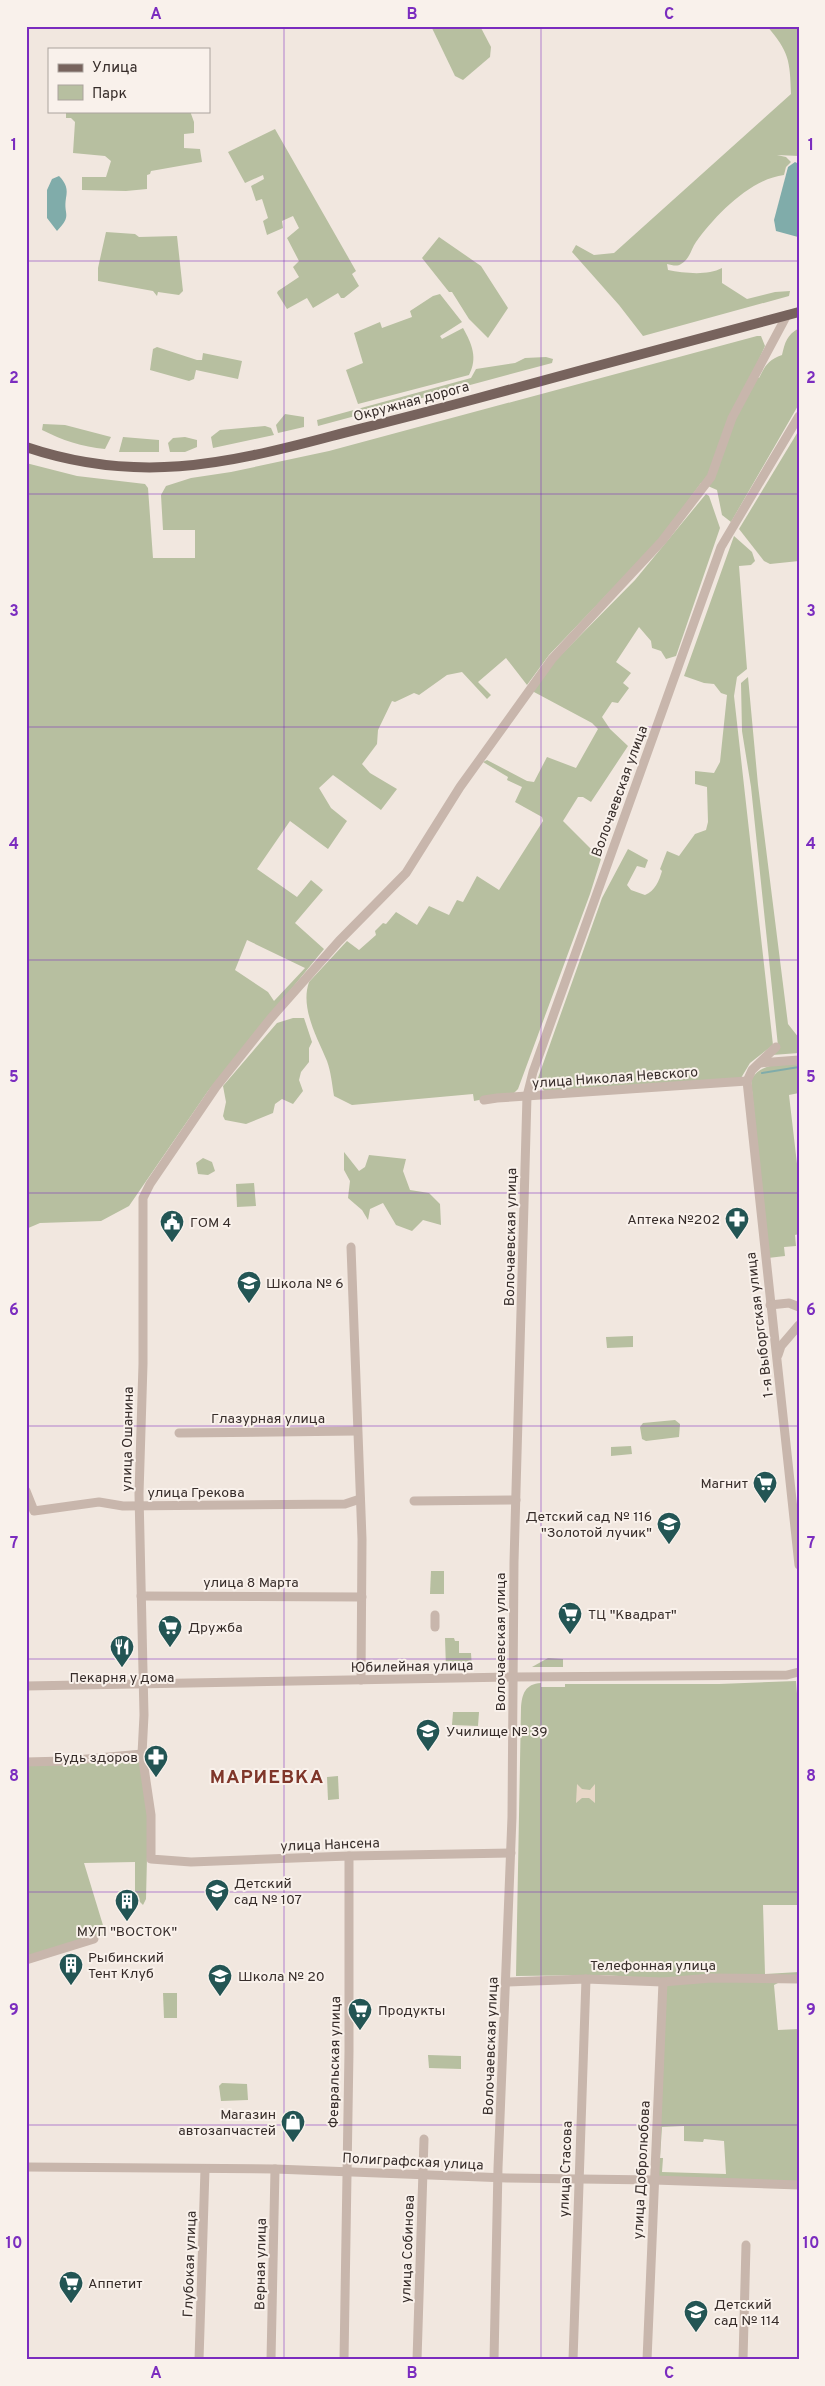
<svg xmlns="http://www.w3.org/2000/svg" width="825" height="2386" viewBox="0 0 825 2386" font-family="Overpass,sans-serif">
	<rect width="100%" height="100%" fill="#f1e7df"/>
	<g fill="#b7bfa0" fill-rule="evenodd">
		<polygon points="431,26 480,26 491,47 490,57 463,80 455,76"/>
		<path d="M767,26H799V156L777,155L786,157L791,162L786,167L784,175C750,179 715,216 696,242C691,249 690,259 681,264C677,267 672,265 667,264L668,270C684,273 707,276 722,268V283L747,299L775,292L790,291L789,296L643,336L619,305L572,252L576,245L594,255L614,253L791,94C790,60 789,52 767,26Z"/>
		<polygon points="66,111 190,111 194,122 194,133 184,134 184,148 200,149 202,162 151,171 150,174 147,175 147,189 126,191 82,190 82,177 106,177 111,161 105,156 73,153 75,122 71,118 66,118"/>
		<polygon points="275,129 356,271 352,274 359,286 344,298 341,298 338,293 313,308 307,298 287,309 277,293 278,291 299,277 293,267 299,261 287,238 299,228 293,216 282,221 283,228 267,235 263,221 268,218 262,199 256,201 251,186 264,179 263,175 245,183 228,152"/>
		<polygon points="106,232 135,234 139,237 177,236 183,291 179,295 158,292 157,296 153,291 98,281 98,268"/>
		<polygon points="439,237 481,266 508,308 488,338 469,319 452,292 449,292 422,258"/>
		<path d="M440,294L462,322L440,336L442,339L463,328C472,344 478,358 469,375L358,404L346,370L363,363L354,333L380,322L382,328L412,317L410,311L433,296Z"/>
		<path d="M799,328V404L731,522L722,515L717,490L701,483L660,539L549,655L527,685L506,658L478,682L491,695L487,699L462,672L447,675L419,695L414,693L395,702L392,701L378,730L377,744L362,764L370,773L397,789L381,810L333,775L319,788L331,808L347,821L328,849L290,821L257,869L297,897L311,880L323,890L295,923L324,949L208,1091L129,1206L101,1221L40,1223L26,1229V463L77,476L145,484L148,488L153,558H195V530H163L161,495L166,486L191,478L231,472L329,451L757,336H761L765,346L751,377L759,378C765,366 768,360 782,355C785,342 787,335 799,328ZM247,940L305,968L274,1001L268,992L235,970Z"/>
		<polygon points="157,347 197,360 202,360 203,353 242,361 238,379 196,370 194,379 189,381 150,370 153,349"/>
		<polygon points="546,357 553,359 552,363 318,426 317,420 471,378 476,369 515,363 525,358"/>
		<polygon points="285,414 304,417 304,427 278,433 276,425"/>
		<path d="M43,424L65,425L111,437L105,449C82,447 62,440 42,430Z"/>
		<polygon points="265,426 271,428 274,435 213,448 211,437 220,430"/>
		<polygon points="799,430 799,561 770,564 764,561 739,529"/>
		<polygon points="123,437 159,440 159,452 119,452"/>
		<polygon points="185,437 197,440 197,447 185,452 170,452 168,443 173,438"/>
		<path d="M706,494L709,496L720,528L676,656L666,659L661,651L652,648L651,641L639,627L616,662L631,673L623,683L629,688L618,703L612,702L602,717L610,729L628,746L591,802L583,797H578L563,821L601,859L590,894L518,1089L514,1093L474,1101L473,1094L352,1105L334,1096C332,1084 331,1072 327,1061C317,1037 300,1008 309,982L347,941L359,950L376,935L375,931L383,923L386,924L396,912L417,925L429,906L449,915L457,900L463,902L477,876L499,890L543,821L542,817L515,802L522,787L507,780L508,777L483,762L487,760L527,781L534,782L547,757L576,768L598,729L592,723L534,692V689L551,665L635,580Z"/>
		<path d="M734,536L752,552L755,561L751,565L739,566L747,669L737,677L734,696L773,1045L750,1063L741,1078L546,1092L540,1087L538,1078L602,898L628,849L648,860L645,868L637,866L627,885L631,890L645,895C655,891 659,881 662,871L660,869L667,851L679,856L695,834L706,830L708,822L707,787L695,784V771L714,773L720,762L727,695L721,693L714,684L704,683L684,676Z"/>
		<polygon points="748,677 758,785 788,1024 799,1038 799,1053 772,1055 778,1046 751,787 742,731 741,683"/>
		<polygon points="293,1018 304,1018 312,1042 309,1048 309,1062 301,1072 299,1080 303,1091 293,1104 282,1099 275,1104 273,1113 246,1124 225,1120 223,1116 226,1102 223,1086 277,1023"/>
		<path d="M799,1063V1093L789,1095L799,1181V1234L795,1235L796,1246L784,1247L785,1256L768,1258L751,1080C761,1062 781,1065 799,1063Z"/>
		<polygon points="344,1152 359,1171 365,1167 369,1155 406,1159 403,1171 410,1190 429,1193 440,1204 441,1225 423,1220 412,1231 396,1225 383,1203 370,1209 368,1220 362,1210 348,1198 350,1181 344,1170"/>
		<polygon points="203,1158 212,1162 215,1171 208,1175 198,1174 196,1163"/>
		<polygon points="254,1183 256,1206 237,1207 236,1184"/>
		<polygon points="633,1336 633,1347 607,1348 606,1337"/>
		<polygon points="675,1420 680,1424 679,1437 646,1441 642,1439 640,1427 643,1423"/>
		<polygon points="631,1446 632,1454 611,1456 611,1447"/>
		<polygon points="431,1571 444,1571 444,1594 430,1594"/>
		<polygon points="445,1638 454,1638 455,1641 459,1641 459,1653 471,1653 472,1668 446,1668"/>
		<polygon points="548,1658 563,1659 563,1667 532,1667"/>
		<path d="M796,1681L799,1719V1905H763L765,1974L799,1972V1976L663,1979L603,1975L516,1976L521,1708C522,1694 525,1684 541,1683V1687H565V1684H719Z"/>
		<polygon points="453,1712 479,1712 478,1726 452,1725"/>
		<polygon points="140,1757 148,1816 146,1899 143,1905 135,1897 135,1862 84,1863 106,1935 91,1937 26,1958 26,1765"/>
		<polygon points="338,1776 339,1799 328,1800 327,1777"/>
		<path d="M685,1981L780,1982L774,1985L778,2030L799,2029V2182L656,2177L665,1983ZM684,2126V2141L703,2142L704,2139L724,2141L726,2174L662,2172L663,2158H660L662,2127Z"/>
		<polygon points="163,1993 177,1993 177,2018 164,2018"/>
		<polygon points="428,2055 461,2056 461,2069 429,2068"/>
		<polygon points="222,2083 247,2084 248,2100 221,2101 219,2086"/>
	</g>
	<polygon fill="#e8d7c7" points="577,1784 582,1789 590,1790 595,1784 595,1803 589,1798 582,1798 576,1803"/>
	<g fill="#80acaa">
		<polygon points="795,162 799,164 798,237 776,231 774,220 788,167"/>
		<path d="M59,176C66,183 68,189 66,198C63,216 73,214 57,231L47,218V190L52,179Z"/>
	</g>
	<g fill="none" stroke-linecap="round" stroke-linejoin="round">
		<polyline stroke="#80acaa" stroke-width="2" points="762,1073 799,1067"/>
		<g stroke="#c8b6ac" stroke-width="9">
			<polyline points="776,1047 752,1070 747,1081 799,1565"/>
			<polyline points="760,1063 799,1060"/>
			<polyline points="484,1100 497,1098 747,1081"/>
			<polyline points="351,1247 362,1539 361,1680"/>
			<polyline points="770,1305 789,1303 799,1307"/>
			<polyline points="778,1355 781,1346 799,1325"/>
			<polyline points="179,1433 357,1431"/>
			<polyline points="26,1491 34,1511 99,1502 123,1506 345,1504 360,1499"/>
			<polyline points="414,1501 516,1500"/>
			<polyline points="141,1596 362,1597"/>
			<polyline points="435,1627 435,1615"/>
			<polyline points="26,1686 513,1677 787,1675 799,1672"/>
			<polyline points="26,1762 65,1761 142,1754"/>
			<polyline points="511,1853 349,1856 191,1862 151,1859 151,1815 142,1754 144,1715 139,1494 143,1364 143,1198 150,1184 216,1087 271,1018 339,941 406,873 460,787 552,659 662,541 711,477 732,418 787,315"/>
			<polyline points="26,1960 94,1939"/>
			<polyline points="507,1982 586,1979 663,1982 711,1978 799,1979"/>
			<polyline points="26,2167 275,2169 507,2178 654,2180 799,2185"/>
			<polyline points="199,2360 205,2169"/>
			<polyline points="271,2360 275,2169"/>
			<polyline points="344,2360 349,2051 349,1856"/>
			<polyline points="417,2360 424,2139"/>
			<polyline points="494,2360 498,2168 512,1817 514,1562 527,1096 533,1072 721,547 799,416"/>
			<polyline points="573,2360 586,1979"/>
			<polyline points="647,2360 663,1982"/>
			<polyline points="743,2360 746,2245"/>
		</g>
		<path stroke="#77635d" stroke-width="10" d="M26,447C136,484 223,465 332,436C379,424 427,412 475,399C583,370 691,340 799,312"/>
	</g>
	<path fill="none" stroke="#7b2cbf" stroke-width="1" stroke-opacity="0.55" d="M284,26V2360M541,26V2360M26,261H799M26,494H799M26,727H799M26,960H799M26,1193H799M26,1426H799M26,1659H799M26,1892H799M26,2125H799"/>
	<defs>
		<symbol id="pharmacy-pin" viewBox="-11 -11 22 30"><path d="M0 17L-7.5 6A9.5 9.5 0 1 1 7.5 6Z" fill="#235554" stroke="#f9f1eb"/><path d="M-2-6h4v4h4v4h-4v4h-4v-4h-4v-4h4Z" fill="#fff"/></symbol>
		<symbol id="civic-pin" viewBox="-11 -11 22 30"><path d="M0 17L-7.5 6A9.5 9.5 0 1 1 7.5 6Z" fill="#235554" stroke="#f9f1eb"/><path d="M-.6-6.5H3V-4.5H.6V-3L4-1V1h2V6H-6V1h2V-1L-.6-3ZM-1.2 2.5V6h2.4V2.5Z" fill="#fff"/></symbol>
		<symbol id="school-pin" viewBox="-11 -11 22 30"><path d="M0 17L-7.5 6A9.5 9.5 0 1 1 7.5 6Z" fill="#235554" stroke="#f9f1eb"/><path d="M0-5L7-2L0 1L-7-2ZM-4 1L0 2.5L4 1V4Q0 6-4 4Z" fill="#fff"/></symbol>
		<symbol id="supermarket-pin" viewBox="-11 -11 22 30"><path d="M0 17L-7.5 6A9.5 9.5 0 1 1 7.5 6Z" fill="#235554" stroke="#f9f1eb"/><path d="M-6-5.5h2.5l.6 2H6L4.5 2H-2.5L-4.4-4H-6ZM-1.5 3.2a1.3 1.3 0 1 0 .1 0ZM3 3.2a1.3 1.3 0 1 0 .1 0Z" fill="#fff"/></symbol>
		<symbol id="restaurant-pin" viewBox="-11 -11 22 30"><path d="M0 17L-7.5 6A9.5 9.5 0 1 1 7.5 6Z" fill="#235554" stroke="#f9f1eb"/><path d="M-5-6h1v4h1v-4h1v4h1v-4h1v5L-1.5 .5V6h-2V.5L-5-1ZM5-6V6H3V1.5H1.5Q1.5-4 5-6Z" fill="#fff"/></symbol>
		<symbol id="university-pin" viewBox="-11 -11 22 30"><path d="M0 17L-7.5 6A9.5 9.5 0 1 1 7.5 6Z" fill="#235554" stroke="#f9f1eb"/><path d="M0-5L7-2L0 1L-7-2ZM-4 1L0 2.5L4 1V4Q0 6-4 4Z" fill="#fff"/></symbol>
		<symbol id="building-pin" viewBox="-11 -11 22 30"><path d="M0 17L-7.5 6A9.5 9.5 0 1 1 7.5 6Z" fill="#235554" stroke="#f9f1eb"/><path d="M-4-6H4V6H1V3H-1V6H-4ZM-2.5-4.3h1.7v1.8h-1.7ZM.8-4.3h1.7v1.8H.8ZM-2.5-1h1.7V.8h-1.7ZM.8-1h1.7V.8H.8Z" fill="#fff"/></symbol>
		<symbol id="shop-pin" viewBox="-11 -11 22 30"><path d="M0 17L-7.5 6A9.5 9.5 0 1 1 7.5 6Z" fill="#235554" stroke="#f9f1eb"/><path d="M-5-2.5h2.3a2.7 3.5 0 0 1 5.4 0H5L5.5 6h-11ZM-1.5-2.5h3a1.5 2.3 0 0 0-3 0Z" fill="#fff"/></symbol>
	</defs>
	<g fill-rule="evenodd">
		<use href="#pharmacy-pin" x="723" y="1205" width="28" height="38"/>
		<use href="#civic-pin" x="158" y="1208" width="28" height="38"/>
		<use href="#school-pin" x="235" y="1269" width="28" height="38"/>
		<use href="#supermarket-pin" x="751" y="1469" width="28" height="38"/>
		<use href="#school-pin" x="655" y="1510" width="28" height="38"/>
		<use href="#supermarket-pin" x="556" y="1600" width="28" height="38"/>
		<use href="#supermarket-pin" x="156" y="1613" width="28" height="38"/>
		<use href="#restaurant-pin" x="108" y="1633" width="28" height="38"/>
		<use href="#university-pin" x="414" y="1717" width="28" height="38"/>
		<use href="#pharmacy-pin" x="142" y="1743" width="28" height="38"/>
		<use href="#school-pin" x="203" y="1877" width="28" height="38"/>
		<use href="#building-pin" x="113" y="1887" width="28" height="38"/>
		<use href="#building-pin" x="57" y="1951" width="28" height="38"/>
		<use href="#school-pin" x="206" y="1962" width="28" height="38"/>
		<use href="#supermarket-pin" x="346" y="1996" width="28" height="38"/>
		<use href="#shop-pin" x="279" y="2108" width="28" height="38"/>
		<use href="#supermarket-pin" x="57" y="2269" width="28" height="38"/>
		<use href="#school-pin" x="682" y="2298" width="28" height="38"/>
	</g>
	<g text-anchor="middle" stroke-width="4" stroke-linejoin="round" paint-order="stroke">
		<g font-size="14" fill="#372d2a" stroke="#f9f1eb">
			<text transform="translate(411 401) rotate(-15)" y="5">Окружная дорога</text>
			<text transform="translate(619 791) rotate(-70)" y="5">Волочаевская улица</text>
			<text transform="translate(615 1077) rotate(-4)" y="5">улица Николая Невского</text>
			<text transform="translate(510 1237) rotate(-89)" y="5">Волочаевская улица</text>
			<text transform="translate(759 1325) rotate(-97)" y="5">1-я Выборгская улица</text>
			<text x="268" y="1423">Глазурная улица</text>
			<text transform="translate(127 1439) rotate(-89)" y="5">улица Ошанина</text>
			<text x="196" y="1497">улица Грекова</text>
			<text x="251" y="1587">улица 8 Марта</text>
			<text transform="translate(500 1642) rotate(-90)" y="5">Волочаевская улица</text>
			<text transform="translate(412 1666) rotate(-1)" y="5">Юбилейная улица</text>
			<text transform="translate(330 1844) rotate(-2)" y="5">улица Нансена</text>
			<text x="653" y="1970">Телефонная улица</text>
			<text transform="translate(490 2046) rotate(-88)" y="5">Волочаевская улица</text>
			<text transform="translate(334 2062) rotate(-89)" y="5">Февральская улица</text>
			<text transform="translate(413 2161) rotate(3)" y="5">Полиграфская улица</text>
			<text transform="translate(565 2169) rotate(-88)" y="5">улица Стасова</text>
			<text transform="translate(641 2170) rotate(-87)" y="5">улица Добролюбова</text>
			<text transform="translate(407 2249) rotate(-88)" y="5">улица Собинова</text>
			<text transform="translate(189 2264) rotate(-88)" y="5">Глубокая улица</text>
			<text transform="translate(260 2264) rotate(-89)" y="5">Верная улица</text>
		</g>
		<g font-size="14" fill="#372d2a" stroke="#f9f1eb" text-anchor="start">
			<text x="720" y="1224" text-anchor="end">Аптека №202</text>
			<text x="190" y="1227">ГОМ 4</text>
			<text x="266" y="1288">Школа № 6</text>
			<text x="748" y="1488" text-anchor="end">Магнит</text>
			<text x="652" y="1521" text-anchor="end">Детский сад № 116<tspan x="652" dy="16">"Золотой лучик"</tspan></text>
			<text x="588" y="1619">ТЦ "Квадрат"</text>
			<text x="188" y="1632">Дружба</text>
			<text x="122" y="1682" text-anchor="middle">Пекарня у дома</text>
			<text x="446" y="1736">Училище № 39</text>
			<text x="138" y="1762" text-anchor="end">Будь здоров</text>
			<text x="234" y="1888">Детский<tspan x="234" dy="16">сад № 107</tspan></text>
			<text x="127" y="1936" text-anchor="middle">МУП "ВОСТОК"</text>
			<text x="88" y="1962">Рыбинский<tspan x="88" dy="16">Тент Клуб</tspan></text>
			<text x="238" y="1981">Школа № 20</text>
			<text x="378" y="2015">Продукты</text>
			<text x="276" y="2119" text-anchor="end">Магазин<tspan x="276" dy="16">автозапчастей</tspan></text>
			<text x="88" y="2288">Аппетит</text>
			<text x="714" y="2309">Детский<tspan x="714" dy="16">сад № 114</tspan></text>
		</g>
		<g font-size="19" font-weight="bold" letter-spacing="1" fill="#7f362a" stroke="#f9f1eb">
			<text x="267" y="1783">МАРИЕВКА</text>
		</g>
	</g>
	<rect width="825" height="2386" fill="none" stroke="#f9f1eb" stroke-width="55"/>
	<rect x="48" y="48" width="162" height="65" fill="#f9f1eb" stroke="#aba39e"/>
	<rect x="58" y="64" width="25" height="8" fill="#77635d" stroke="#aba39e"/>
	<text x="92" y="72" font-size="15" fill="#372d2a">Улица</text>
	<rect x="58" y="85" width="25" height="15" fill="#b7bfa0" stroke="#aba39e"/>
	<text x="92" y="98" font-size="15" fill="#372d2a">Парк</text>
	<rect x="28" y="28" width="770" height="2330" fill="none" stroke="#7b2cbf" stroke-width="2"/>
	<g font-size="16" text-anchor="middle" font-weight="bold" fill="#7b2cbf">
		<text x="156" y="19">A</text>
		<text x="412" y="19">B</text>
		<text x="669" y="19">C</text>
		<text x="14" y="150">1</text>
		<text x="811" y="150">1</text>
		<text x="14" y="383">2</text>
		<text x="811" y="383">2</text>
		<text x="14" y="616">3</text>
		<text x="811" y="616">3</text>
		<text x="14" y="849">4</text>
		<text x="811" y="849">4</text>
		<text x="14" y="1082">5</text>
		<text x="811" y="1082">5</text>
		<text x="14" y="1315">6</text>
		<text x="811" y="1315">6</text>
		<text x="14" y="1548">7</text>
		<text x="811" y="1548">7</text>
		<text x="14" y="1781">8</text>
		<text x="811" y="1781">8</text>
		<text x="14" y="2015">9</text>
		<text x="811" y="2015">9</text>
		<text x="14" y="2248">10</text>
		<text x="811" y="2248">10</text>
		<text x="156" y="2378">A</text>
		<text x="412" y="2378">B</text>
		<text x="669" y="2378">C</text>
	</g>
</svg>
